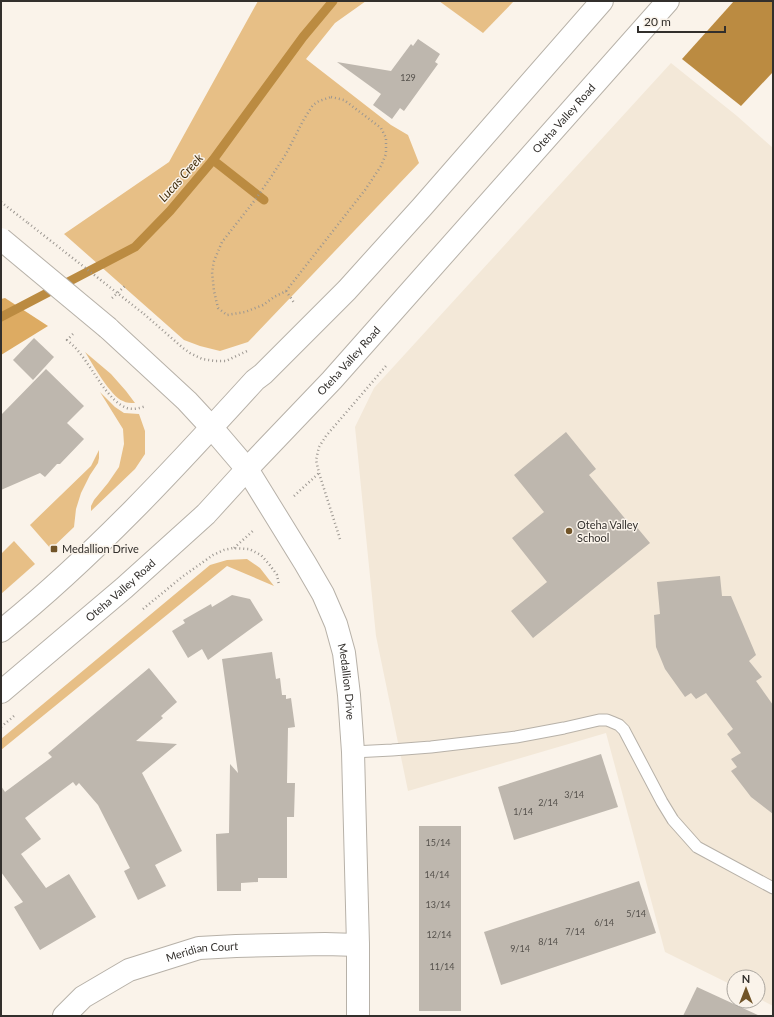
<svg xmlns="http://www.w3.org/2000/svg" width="774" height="1017" viewBox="0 0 774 1017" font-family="Lato,sans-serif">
	<rect width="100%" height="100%" fill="#faf3ea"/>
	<polygon fill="#f3e8d8" points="671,63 737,116 773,148 773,1006 758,998 758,977 734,977 734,986 665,952 606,733 408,791 376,636 355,427 374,388"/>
	<g fill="#e7bf86">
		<polygon points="258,1 366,1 335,23 306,59 391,125 408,135 419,163 248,342 220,351 200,346 184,340 64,234 169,162"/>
		<polygon points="439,1 514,1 483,33"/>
		<path d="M85,352L111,374L126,391L135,403C131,403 126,403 123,401C111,397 92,363 85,352Z"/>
		<polygon points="100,392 115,407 124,413 139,414 145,431 145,454 135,469 91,511 91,506 94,500 108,483 119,467 124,444 123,429"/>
		<polygon points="99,450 99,458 98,463 90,475 81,493 76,509 74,527 51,549 30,525 91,466"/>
		<polygon points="14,541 35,564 1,594 1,554"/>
		<polygon points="247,559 260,568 274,586 227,566 1,750 1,739 210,565 227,560"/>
	</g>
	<polygon fill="#ddab62" points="5,298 48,326 1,355 1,299"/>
	<polygon fill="#bb8b41" points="734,1 773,1 773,72 741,106 682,59"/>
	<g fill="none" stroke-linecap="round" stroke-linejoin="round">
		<g stroke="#bb8b41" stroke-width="9">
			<polyline points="213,160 264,200"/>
			<polyline points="1,317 135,247 170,211 213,160 303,37 333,1"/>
		</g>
	</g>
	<g fill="#beb7ae">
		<polygon points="418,39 440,54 435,62 438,64 404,111 400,108 392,119 373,105 381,94 337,62 391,71 411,44 413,46"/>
		<polygon points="34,338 54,357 33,380 13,360"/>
		<polygon points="46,369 84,406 67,423 84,439 60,464 57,464 45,477 40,473 1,490 1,415"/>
		<polygon points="566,432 596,469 589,475 632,527 635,525 650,543 533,638 511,611 547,582 512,538 544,512 514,475"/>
		<polygon points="720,576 722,596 731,596 756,655 749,661 762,677 756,681 773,705 773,814 751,797 731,771 737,767 731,759 741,753 727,734 733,729 706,693 696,699 691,693 685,697 665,669 656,647 654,615 660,614 657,582"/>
		<polygon points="232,595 250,599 263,620 208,660 202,649 188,658 172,631 185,623 183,620 211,604 212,607"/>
		<polygon points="272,652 276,679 280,678 282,695 286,695 286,699 291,698 295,727 288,728 287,783 295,783 294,817 287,817 287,878 258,878 258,882 241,883 241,891 217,891 216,834 229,833 230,764 238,773 222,659"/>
		<polygon points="149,668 177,702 161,716 163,718 136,741 177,744 142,773 182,851 155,865 166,886 138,900 124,871 130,868 98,805 79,783 76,786 73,782 25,818 41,839 21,854 46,888 69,874 96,917 40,950 14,907 23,902 1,872 1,786 5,792 52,757 48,753"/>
		<polygon points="601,754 618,807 514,840 498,787"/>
		<rect x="419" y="826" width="42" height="185"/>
		<polygon points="639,881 656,933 501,985 484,932"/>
		<polygon points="697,987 760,1016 683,1016"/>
	</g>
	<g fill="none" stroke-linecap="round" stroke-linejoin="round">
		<defs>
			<polyline id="lane" points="353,752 392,750 431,747 516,737 564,728 599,720 607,720 612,722 619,725 624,730 662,802 673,820 697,847 773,888"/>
			<g id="street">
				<path id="s1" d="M64,1016L83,997L129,970L199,948L236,946L325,944L358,945"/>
			</g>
			<g id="secondary">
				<path id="s2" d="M108,328L187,401L212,428L247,469L305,563L323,594L336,624L344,653L349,695L353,752L358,945V1016"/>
			</g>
			<g id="primary">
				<path d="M1,631C94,556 175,468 255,380L263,374L347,290L422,207L602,1"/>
				<path id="s3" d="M1,692L124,588L206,514L247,469L332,380L668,1"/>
			</g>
		</defs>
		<use href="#lane" stroke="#b7b1a8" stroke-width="13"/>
		<use href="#street" stroke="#b7b1a8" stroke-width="24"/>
		<use href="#secondary" stroke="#b7b1a8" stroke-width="24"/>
		<use href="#primary" stroke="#b7b1a8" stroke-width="24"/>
		<g stroke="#9c9791" stroke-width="2.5" stroke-dasharray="1 3" stroke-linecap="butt">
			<polygon points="331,97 344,100 381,128 386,138 386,154 381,166 365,190 286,291 274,297 263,305 245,312 227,315 218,308 214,291 212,272 214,261 222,242 255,200 269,180 286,154 304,119 313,105 319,101"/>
			<polyline points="1,202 28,223"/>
			<polyline points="286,291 295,304"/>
			<polyline points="112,298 125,286"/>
			<polyline points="144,314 183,348 190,353 202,359 215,361 226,361 247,351"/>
			<path d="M73,334L67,340C73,345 78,350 82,356C94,371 109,402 127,408C134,410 140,408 146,406"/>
			<polyline points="294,496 319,473"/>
			<polyline points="340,539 319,473 316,460 319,447 326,436 386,366"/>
			<polyline points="234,548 254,530"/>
			<polyline points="143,609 182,577 213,555 224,550 233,548 249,549 261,555 269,564 277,575 279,585"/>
			<polyline points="1,727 14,716"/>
		</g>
		<use href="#lane" stroke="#fff" stroke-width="11"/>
		<use href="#street" stroke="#fff" stroke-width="22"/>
		<use href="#secondary" stroke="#fff" stroke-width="22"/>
		<use href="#primary" stroke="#fff" stroke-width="22"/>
		<defs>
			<polyline id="secondary-bridge" points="1,239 108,328"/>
		</defs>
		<use href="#secondary-bridge" stroke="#b7b1a8" stroke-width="24" stroke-linecap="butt"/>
		<polyline stroke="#9c9791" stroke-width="2.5" stroke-dasharray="1 3" stroke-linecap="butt" points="28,223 144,314"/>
		<use href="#secondary-bridge" stroke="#fff" stroke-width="22"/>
	</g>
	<g fill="#715428" stroke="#faf3ea" stroke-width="1.5">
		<circle cx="569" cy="531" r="4"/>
		<rect x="50" y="545" width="8" height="8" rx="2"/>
	</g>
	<g text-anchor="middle" stroke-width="3" stroke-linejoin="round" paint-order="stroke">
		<g font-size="9" fill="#55514c">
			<text x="408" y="81">129</text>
			<text x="574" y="798">3/14</text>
			<text x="548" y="806">2/14</text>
			<text x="523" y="815">1/14</text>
			<text x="438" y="846">15/14</text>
			<text x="437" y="878">14/14</text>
			<text x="438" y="908">13/14</text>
			<text x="636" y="917">5/14</text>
			<text x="604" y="926">6/14</text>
			<text x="575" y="935">7/14</text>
			<text x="439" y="938">12/14</text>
			<text x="548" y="945">8/14</text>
			<text x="520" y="952">9/14</text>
			<text x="442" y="970">11/14</text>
		</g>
		<g font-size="11" fill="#322f2c" stroke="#faf3ea">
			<text dy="4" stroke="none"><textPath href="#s3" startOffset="805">Oteha Valley Road</textPath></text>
			<text dy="4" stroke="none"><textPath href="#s3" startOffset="481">Oteha Valley Road</textPath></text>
			<text dy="4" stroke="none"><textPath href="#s3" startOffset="157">Oteha Valley Road</textPath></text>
			<text dy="4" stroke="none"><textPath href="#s2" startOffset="436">Medallion Drive</textPath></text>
			<text dy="4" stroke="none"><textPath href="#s1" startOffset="156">Meridian Court</textPath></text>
		</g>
		<g font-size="11" fill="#322f2c" stroke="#faf3ea" text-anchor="start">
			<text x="577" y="529">Oteha Valley<tspan x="577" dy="13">School</tspan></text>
			<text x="62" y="553">Medallion Drive</text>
		</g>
		<g font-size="12" font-style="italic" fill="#3e2a09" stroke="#faf3ea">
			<text transform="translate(181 178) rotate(-48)" y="4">Lucas Creek</text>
		</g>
	</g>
	<rect width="774" height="1017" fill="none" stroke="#322f2c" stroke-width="4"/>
	<g transform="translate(746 989)"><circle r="19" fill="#faf3ea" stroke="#aaa59e"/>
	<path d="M0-3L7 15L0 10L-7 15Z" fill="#715428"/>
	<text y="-6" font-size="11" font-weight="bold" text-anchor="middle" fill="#322f2c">N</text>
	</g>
	<path d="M638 26v6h87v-6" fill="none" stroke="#322f2c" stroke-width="2"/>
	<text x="644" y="26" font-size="12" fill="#322f2c" stroke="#faf3ea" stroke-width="3" paint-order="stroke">20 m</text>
</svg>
